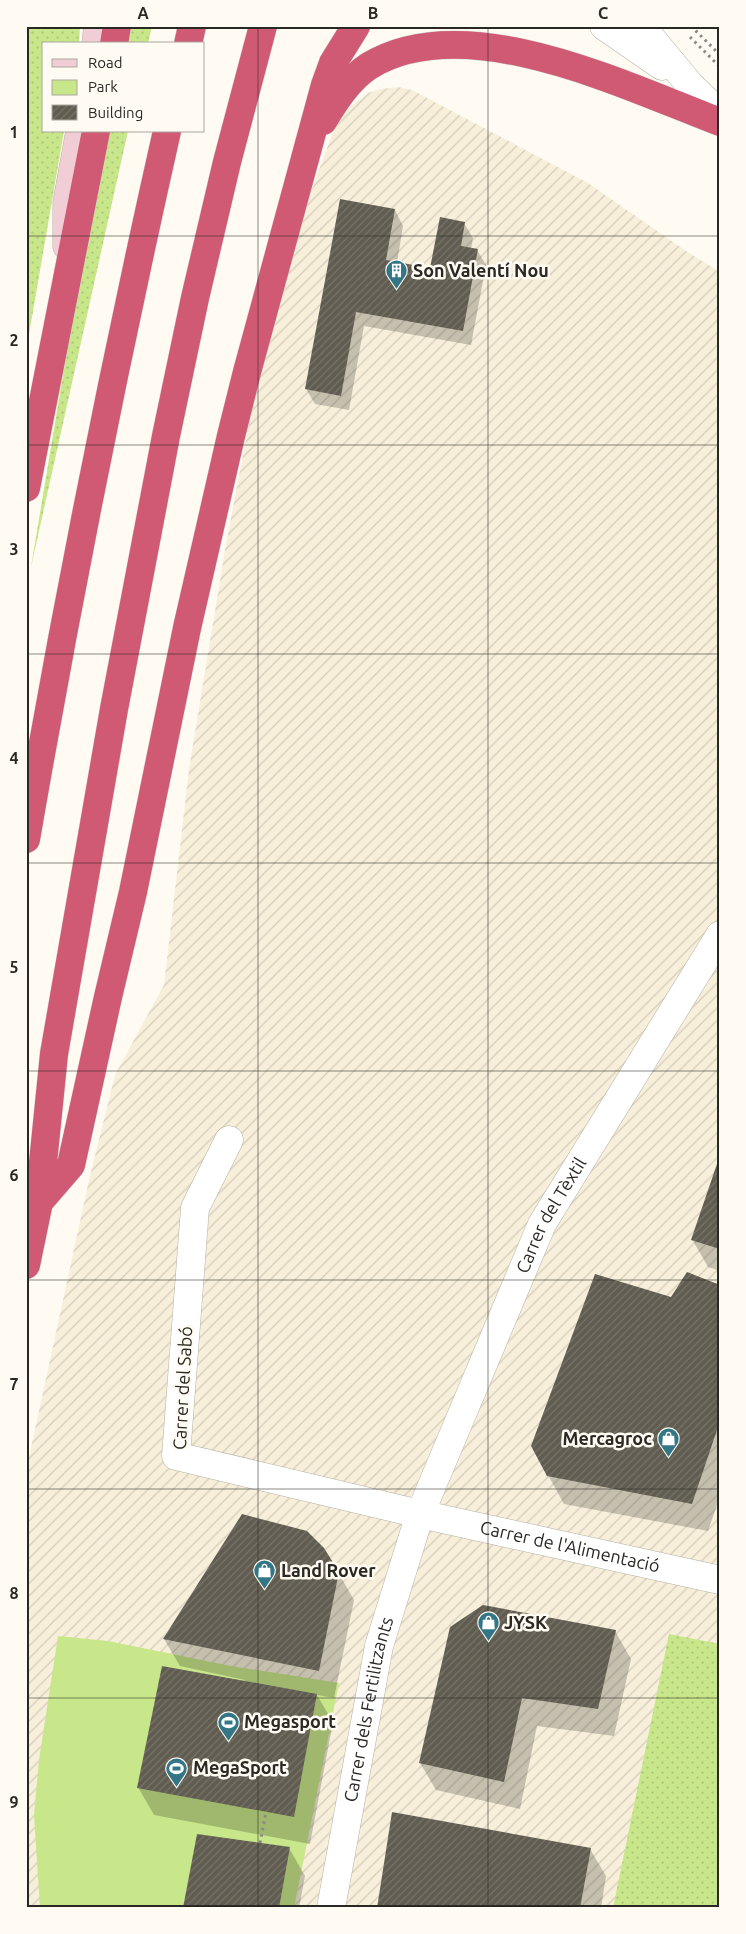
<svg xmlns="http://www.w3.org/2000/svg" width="746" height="1934" viewBox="0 0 746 1934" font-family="Ubuntu,sans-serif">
	<defs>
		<pattern id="industrial-furrows" width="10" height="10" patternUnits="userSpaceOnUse" patternTransform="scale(1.25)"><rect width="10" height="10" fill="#f7efda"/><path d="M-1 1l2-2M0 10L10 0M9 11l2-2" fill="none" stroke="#d4cdbb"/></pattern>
		<pattern id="grass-dots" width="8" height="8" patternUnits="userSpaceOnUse" patternTransform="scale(1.25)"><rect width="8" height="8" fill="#c8e68a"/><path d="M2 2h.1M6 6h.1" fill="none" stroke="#acc577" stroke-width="1.8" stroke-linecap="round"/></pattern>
		<pattern id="building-hatch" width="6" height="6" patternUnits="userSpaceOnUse" patternTransform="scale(1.25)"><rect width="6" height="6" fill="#605c50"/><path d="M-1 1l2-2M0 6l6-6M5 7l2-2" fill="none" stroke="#78746b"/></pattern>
	</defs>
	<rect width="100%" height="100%" fill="#fffbf3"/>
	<polygon fill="url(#industrial-furrows)" points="398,87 412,90 588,183 686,251 720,272 720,1908 26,1908 26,1471 89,1180 115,1075 164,985 189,769 225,550 253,402 305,208 336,124 345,111 368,93 381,89"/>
	<g fill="url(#grass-dots)">
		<polygon points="26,26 80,26 79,44 44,44 44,131 64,131 26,352"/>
		<polygon points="131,26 152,26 148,44 128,44"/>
		<polygon points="110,131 128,131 31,567 73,315"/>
		<polygon points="669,1634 720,1644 720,1908 613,1908"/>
	</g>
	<polygon fill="#c8e68a" points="58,1636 108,1641 231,1666 339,1683 294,1908 40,1908 34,1815 39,1760"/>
	<g fill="#0003">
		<polygon points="395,210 403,226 397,263 431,269 464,223 473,238 471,249 477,250 486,265 471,345 364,326 349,410 315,404 306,389"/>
		<polygon points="720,1158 720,1271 708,1267 692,1239"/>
		<polygon points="720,1286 720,1496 708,1531 564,1504 548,1475 672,1299"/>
		<polygon points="338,1572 354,1600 334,1698 317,1695 333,1722 310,1844 154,1815 138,1787 245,1680 180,1666 164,1639"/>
		<polygon points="615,1631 631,1659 614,1736 537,1726 520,1809 436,1790 420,1763"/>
		<polygon points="289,1848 305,1876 299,1908 184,1908"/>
		<polygon points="590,1849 606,1876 601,1908 378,1908"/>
	</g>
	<g fill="url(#building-hatch)">
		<polygon points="340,199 395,209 386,260 430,268 440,217 465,222 461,246 478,249 463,331 356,312 341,396 305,389"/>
		<polygon points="720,1155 720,1249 691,1240"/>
		<polygon points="687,1272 720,1285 720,1421 692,1504 547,1476 531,1446 595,1274 671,1297"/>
		<polygon points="242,1514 307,1531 324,1548 339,1572 319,1671 163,1639"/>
		<polygon points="483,1605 616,1630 598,1709 522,1698 504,1782 419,1763 450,1627"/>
		<polygon points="162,1666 317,1694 294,1817 137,1788"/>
		<polygon points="392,1812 591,1848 580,1908 377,1908"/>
		<polygon points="197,1834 290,1847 279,1908 183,1908"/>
	</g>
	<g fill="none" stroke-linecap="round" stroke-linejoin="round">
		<defs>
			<g id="minor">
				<path id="s1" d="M229,1140L195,1208L176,1456L420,1514L720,1580"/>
				<path id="s2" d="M331,1908L379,1646L420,1514L542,1224L720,935"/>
			</g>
			<g id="tertiary">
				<polyline points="604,26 662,66"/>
				<polyline points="641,26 690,85 720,114"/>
			</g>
			<g id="secondary">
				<polyline points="96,44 98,26"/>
				<polyline points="67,246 67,203 80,131"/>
			</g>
			<g id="motorway">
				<polyline points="114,44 117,26"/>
				<polyline points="188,44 192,26"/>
				<path d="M323,121C335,101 349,79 369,66C465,7 625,86 720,122"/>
				<polyline points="26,488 96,131"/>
				<path d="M26,839C67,602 114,366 167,131"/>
				<polyline points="39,1202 71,1165 108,997 133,892 187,628 231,436 247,372 325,85 333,63 356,26"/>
				<polyline points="26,1265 39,1202 54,1054 114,709 166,436 195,298 227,162 263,26"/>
			</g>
		</defs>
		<use href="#minor" stroke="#b6b1a4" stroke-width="29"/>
		<use href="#tertiary" stroke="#b6b1a4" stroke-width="29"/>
		<use href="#secondary" stroke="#b6b1a4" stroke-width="29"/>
		<use href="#motorway" stroke="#d9d8d7" stroke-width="29"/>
		<g stroke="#8b8982" stroke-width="3" stroke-dasharray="2.5 4" stroke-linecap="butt">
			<polyline points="691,26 720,55"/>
			<polyline points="690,37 720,67"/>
			<polyline points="260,1843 266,1812"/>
		</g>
		<use href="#minor" stroke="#fff" stroke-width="28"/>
		<use href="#tertiary" stroke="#fff" stroke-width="28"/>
		<use href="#secondary" stroke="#f1cdd5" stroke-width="28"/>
		<use href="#motorway" stroke="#d05974" stroke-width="28"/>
	</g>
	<path fill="none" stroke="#2a2823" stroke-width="1" stroke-opacity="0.55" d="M258,26V1908M488,26V1908M26,236H720M26,445H720M26,654H720M26,863H720M26,1071H720M26,1280H720M26,1489H720M26,1698H720"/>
	<defs>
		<symbol id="building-pin" viewBox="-11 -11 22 30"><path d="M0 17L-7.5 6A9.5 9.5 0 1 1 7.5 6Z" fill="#337787" stroke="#fffbf3"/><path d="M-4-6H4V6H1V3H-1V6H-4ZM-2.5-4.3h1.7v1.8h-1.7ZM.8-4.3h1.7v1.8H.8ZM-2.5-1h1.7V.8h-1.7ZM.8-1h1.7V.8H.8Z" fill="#fff"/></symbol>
		<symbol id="shop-pin" viewBox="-11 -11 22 30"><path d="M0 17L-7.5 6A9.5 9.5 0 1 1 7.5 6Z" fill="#337787" stroke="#fffbf3"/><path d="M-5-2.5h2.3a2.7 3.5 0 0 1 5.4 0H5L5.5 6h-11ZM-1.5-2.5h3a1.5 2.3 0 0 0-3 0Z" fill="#fff"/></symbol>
		<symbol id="stadium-pin" viewBox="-11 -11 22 30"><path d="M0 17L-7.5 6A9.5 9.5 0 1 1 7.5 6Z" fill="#337787" stroke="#fffbf3"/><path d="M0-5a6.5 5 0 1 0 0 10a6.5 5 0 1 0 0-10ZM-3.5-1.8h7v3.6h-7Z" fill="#fff"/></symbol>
	</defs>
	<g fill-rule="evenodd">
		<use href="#building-pin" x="384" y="258" width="25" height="34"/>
		<use href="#shop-pin" x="656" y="1426" width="25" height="34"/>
		<use href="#shop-pin" x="252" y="1558" width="25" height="34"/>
		<use href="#shop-pin" x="476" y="1610" width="25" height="34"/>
		<use href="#stadium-pin" x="216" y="1710" width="25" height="34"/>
		<use href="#stadium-pin" x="164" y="1756" width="25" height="34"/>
	</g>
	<g text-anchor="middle" stroke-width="5" stroke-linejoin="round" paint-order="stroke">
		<g font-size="18" font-weight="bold" fill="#2a2823" stroke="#fffbf3" text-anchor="start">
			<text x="413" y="277">Son Valentí Nou</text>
			<text x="652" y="1445" text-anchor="end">Mercagroc</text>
			<text x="281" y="1577">Land Rover</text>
			<text x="504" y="1629">JYSK</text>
			<text x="244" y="1728">Megasport</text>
			<text x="193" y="1774">MegaSport</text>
		</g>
		<g font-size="18" fill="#2a2823" stroke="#fffbf3">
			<text dy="6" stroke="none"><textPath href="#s2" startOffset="731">Carrer del Tèxtil</textPath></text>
			<text transform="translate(183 1388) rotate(-87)" y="6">Carrer del Sabó</text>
			<text dy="6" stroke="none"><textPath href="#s1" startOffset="729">Carrer de l'Alimentació</textPath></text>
			<text dy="6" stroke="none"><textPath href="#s2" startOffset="202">Carrer dels Fertilitzants</textPath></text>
		</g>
	</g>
	<rect width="746" height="1934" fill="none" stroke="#fffbf3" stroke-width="55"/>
	<rect x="42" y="42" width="162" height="90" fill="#fffbf3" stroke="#aaa7a0"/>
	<rect x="52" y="59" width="25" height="8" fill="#f1cdd5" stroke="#aaa7a0"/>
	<text x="88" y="68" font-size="15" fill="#2a2823">Road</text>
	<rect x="52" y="80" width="25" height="15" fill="#c8e68a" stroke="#aaa7a0"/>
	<text x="88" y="92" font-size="15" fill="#2a2823">Park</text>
	<rect x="52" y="105" width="25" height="15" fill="url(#building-hatch)" stroke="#aaa7a0"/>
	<text x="88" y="118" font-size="15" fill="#2a2823">Building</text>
	<rect x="28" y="28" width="690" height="1878" fill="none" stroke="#2a2823" stroke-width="2"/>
	<g font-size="16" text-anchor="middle" font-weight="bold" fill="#2a2823">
		<text x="143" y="19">A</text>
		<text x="373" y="19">B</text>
		<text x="603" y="19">C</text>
		<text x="14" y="138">1</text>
		<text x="14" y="346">2</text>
		<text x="14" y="555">3</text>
		<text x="14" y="764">4</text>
		<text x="14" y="973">5</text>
		<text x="14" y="1181">6</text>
		<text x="14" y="1390">7</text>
		<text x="14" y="1599">8</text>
		<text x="14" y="1808">9</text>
	</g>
</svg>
